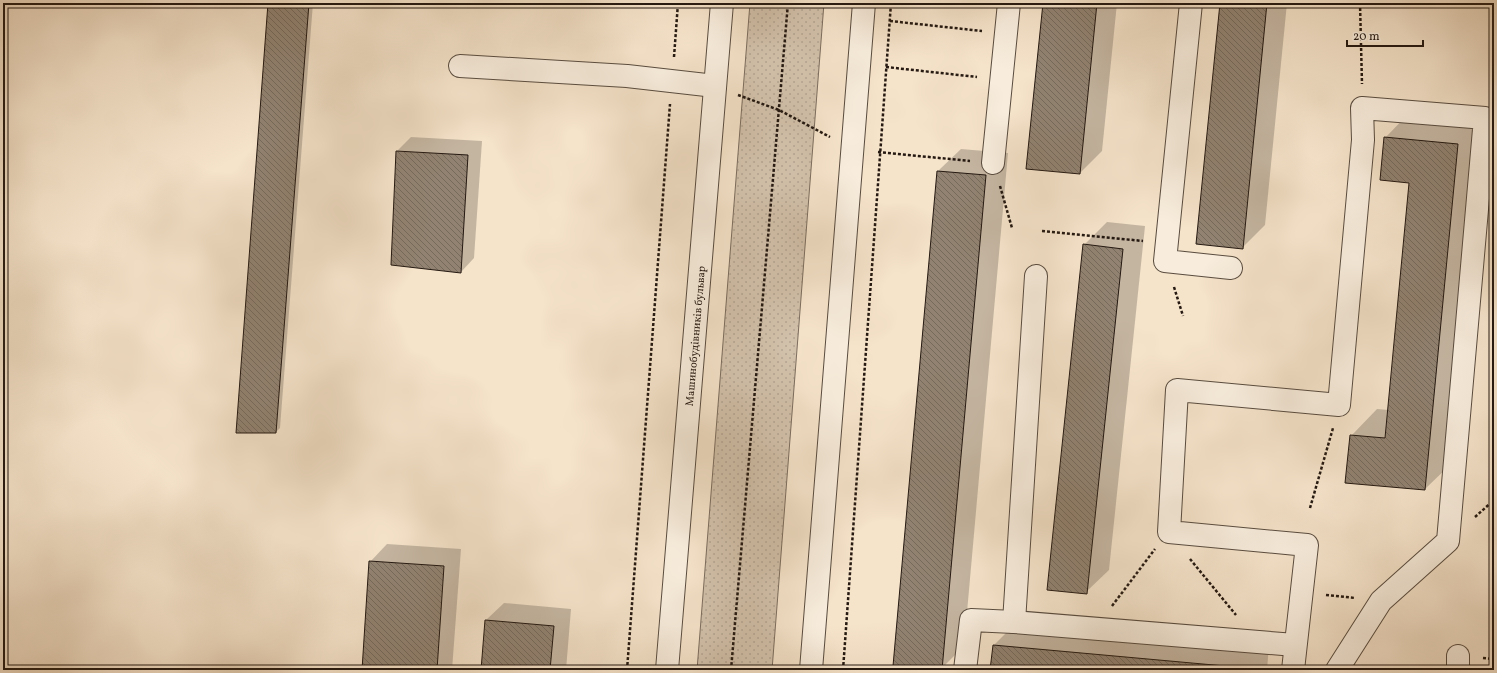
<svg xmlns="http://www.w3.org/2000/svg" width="1497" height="673" viewBox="0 0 1497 673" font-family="Vollkorn,serif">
	<defs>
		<pattern id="grass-dots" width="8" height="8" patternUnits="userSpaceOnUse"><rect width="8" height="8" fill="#d2c1ab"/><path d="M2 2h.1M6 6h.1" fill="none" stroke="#b4a592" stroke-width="1.8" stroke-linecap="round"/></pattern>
		<pattern id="building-back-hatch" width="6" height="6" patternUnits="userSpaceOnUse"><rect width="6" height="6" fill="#918271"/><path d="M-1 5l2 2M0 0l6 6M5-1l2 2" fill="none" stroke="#766a5b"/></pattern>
	</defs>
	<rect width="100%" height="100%" fill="#f5e3ca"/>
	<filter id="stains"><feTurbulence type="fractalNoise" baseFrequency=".005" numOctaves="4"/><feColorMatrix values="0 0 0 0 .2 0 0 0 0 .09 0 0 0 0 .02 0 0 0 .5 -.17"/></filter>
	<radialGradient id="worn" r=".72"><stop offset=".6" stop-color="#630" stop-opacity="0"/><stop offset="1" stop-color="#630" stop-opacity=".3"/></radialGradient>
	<polygon fill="url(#grass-dots)" stroke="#7c6d5e" points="750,3 824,3 772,670 697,670"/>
	<g fill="#0003">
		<polygon points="269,3 313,3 280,428 276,432"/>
		<polygon points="1044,3 1117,3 1102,151 1080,173"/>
		<polygon points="1221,3 1287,3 1265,225 1242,248"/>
		<polygon points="1411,111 1484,118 1452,463 1425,489 1346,482 1351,436 1377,409 1389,410 1410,182 1385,138"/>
		<polygon points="411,137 482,141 474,258 461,272 392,264 397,151"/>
		<polygon points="961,149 1008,153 964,646 941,669 938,171"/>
		<polygon points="1107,222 1145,226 1109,570 1086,592 1084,245"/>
		<polygon points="387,544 461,549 452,670 363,670 370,562"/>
		<polygon points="504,603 571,609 566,670 482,670 486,620"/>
		<polygon points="1016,623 1269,645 1267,670 991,670 994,645"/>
	</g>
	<g fill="url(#building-back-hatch)" stroke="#251911">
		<polygon points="268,3 309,3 276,433 236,433"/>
		<polygon points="1043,3 1097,3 1080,174 1026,169"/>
		<polygon points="1220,3 1267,3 1243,249 1196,244"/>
		<polygon points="1384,137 1458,144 1425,490 1345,483 1350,435 1385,438 1409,183 1380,180"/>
		<polygon points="396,151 468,155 461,273 391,265"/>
		<polygon points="937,171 986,175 942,670 893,666"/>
		<polygon points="1083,244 1123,249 1087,594 1047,590"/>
		<polygon points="369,561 444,566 437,670 362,670"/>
		<polygon points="485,620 554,626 550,670 481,670"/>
		<polygon points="993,645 1247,668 1247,670 990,670"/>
	</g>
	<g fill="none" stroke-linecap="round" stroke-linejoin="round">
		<defs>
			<g id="minor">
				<polyline points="1191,3 1165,261 1231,268"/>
				<polyline points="460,66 627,76 715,86"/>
				<polyline points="993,163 1009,3"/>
				<polyline points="1014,622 1295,645"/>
				<polyline points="667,670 722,3"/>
				<polyline points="811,670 864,3"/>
				<polyline points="965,670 971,620 1014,622 1036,276"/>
				<polyline points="1293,670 1307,545 1169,532 1177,390 1339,405 1363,140 1362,108 1485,118 1448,541 1381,601 1337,670"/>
				<polyline points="1458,670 1458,656"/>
			</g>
		</defs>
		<use href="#minor" stroke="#594c3f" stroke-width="24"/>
		<g stroke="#251911" stroke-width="2.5" stroke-dasharray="3 2" stroke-linecap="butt">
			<polyline points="1360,3 1362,84"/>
			<polyline points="890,21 982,31"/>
			<polyline points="674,57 678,3"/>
			<polyline points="886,67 977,77"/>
			<polyline points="738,95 779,110 830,137"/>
			<polyline points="878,152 970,161"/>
			<polyline points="1000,186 1012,228"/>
			<polyline points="1042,231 1143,241"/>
			<polyline points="1174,287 1183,316"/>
			<polyline points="1310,508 1333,428"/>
			<polyline points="1475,517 1494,500"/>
			<polyline points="1190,559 1236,615"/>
			<polyline points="1326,595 1355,598"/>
			<polyline points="1112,606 1155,549"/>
			<polyline points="1483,658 1494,659"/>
			<polyline points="627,670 670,104"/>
			<polyline points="731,670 788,3"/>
			<polyline points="843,670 891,3"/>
		</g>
		<use href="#minor" stroke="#f8eddd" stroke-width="22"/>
	</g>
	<g text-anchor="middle" stroke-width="4" stroke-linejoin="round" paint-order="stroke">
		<g font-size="11" fill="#251911" stroke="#f8eddd">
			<text transform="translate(695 336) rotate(-85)" y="4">Машинобудівників бульвар</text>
		</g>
	</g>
	<rect width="1497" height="673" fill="none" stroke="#f5e3ca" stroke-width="16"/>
	<rect x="4" y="4" width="1489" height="665" fill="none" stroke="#251911" stroke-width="2"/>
	<rect x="8" y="8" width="1481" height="657" fill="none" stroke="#251911"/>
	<path d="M1347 40v6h76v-6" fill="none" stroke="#251911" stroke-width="2"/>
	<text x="1353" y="40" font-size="12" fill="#251911" stroke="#f8eddd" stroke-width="3" paint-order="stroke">20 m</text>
	<rect width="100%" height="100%" filter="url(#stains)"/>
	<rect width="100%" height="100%" fill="url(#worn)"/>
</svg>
